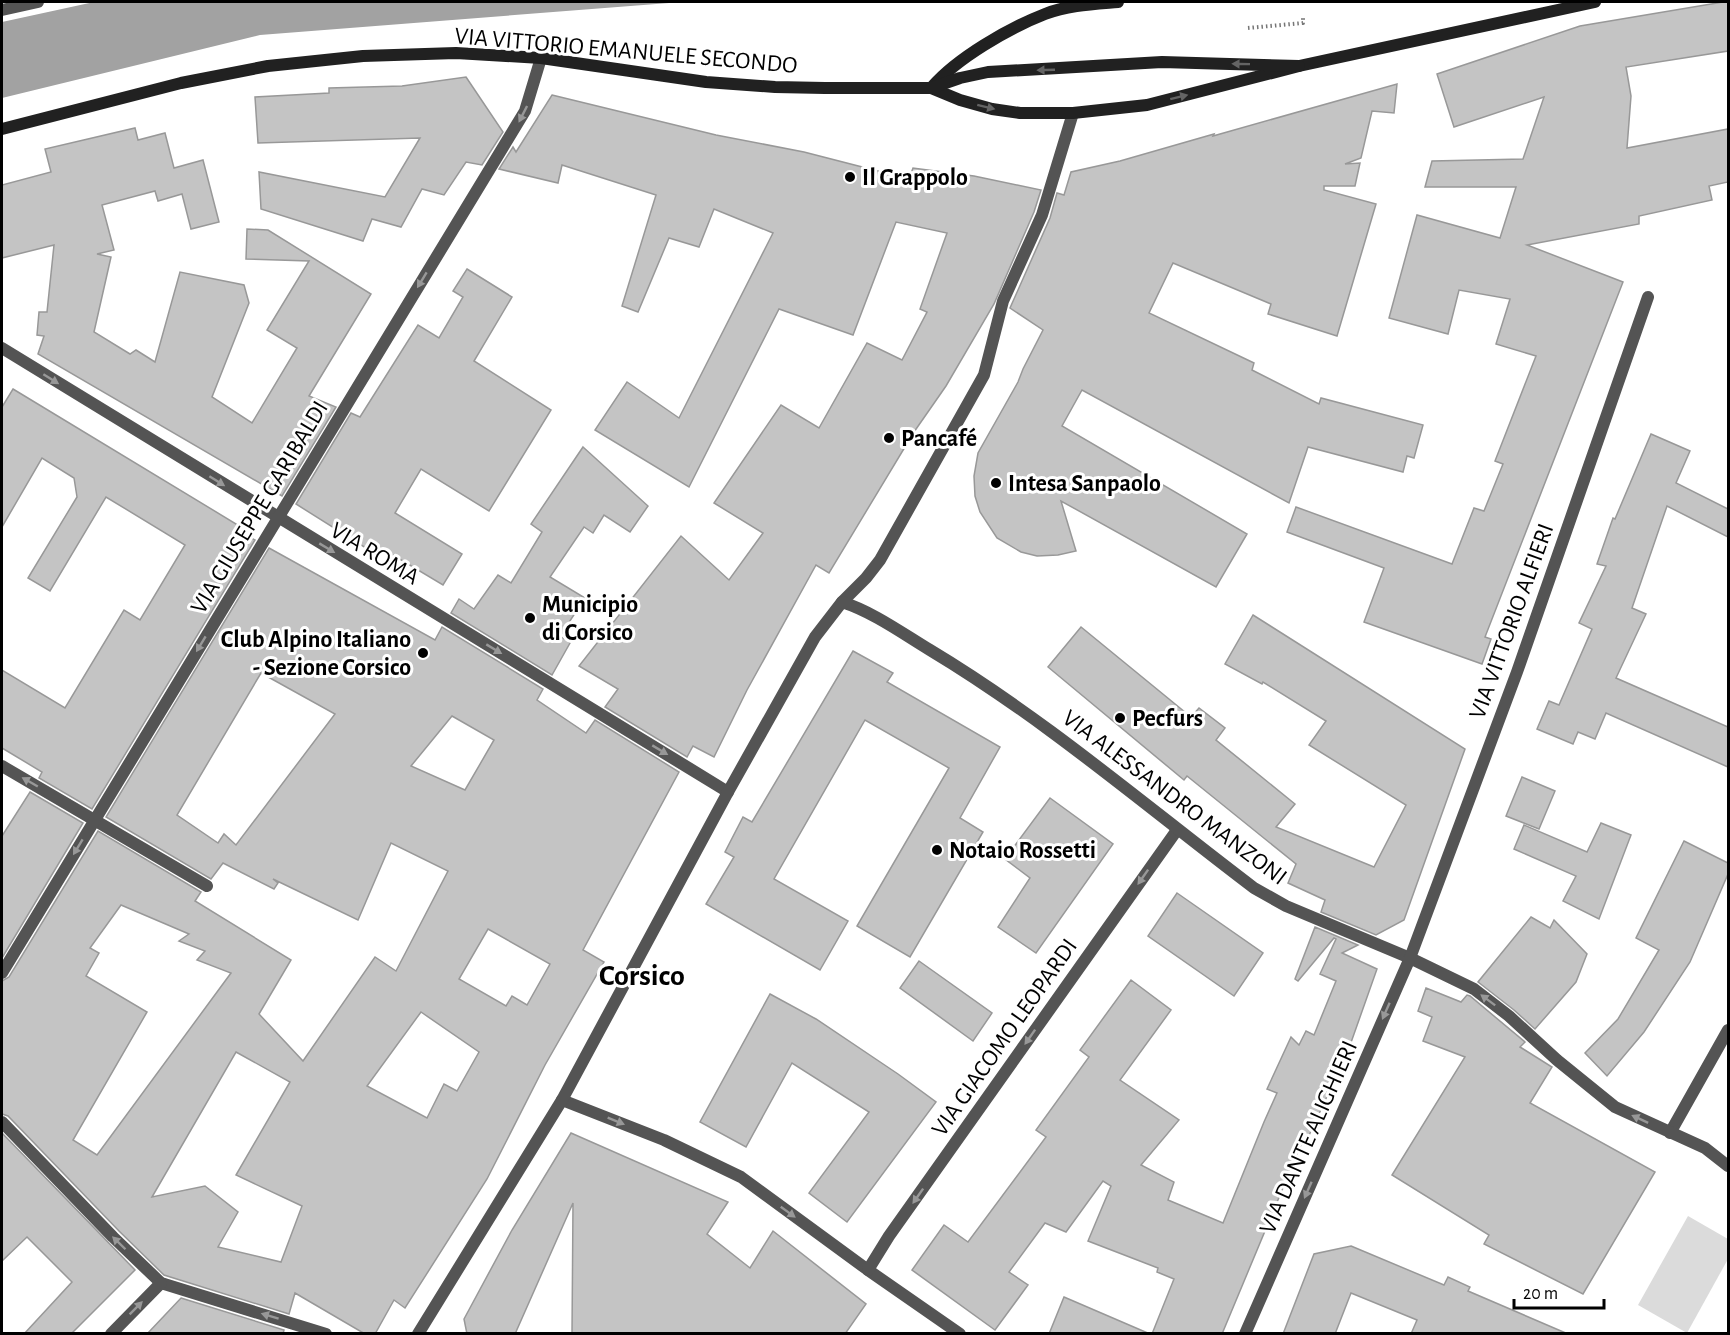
<svg xmlns="http://www.w3.org/2000/svg" width="1730" height="1335" viewBox="0 0 1730 1335" font-family="'Alegreya Sans',sans-serif">
	<rect width="100%" height="100%" fill="#fff"/>
	<polygon fill="#dbdbdb" points="1688,1216 1728,1239 1728,1259 1687,1333 1638,1305"/>
	<polygon fill="#a2a2a2" points="94,2 682,2 260,35 2,98 2,22"/>
	<g fill="#c4c4c4" stroke="#989898" stroke-width="1.5" fill-rule="evenodd">
		<polygon points="1723,2 1728,2 1728,51 1626,67 1631,96 1627,148 1728,129 1728,182 1709,186 1712,200 1639,216 1639,224 1527,245 1623,282 1485,637 1491,639 1482,664 1364,622 1384,568 1287,532 1296,507 1452,564 1474,508 1484,511 1503,464 1495,461 1536,356 1496,344 1510,299 1459,290 1448,334 1389,318 1417,215 1500,238 1516,187 1425,187 1432,161 1523,159 1544,97 1454,127 1437,74 1580,26"/>
		<polygon points="466,77 503,132 482,165 466,162 444,195 422,189 401,227 372,219 363,241 261,209 259,172 385,197 420,138 258,143 255,97 329,93 329,88 402,86"/>
		<polygon points="1397,84 1394,113 1372,111 1361,158 1345,164 1360,163 1355,186 1324,186 1324,190 1376,204 1337,336 1268,314 1271,304 1173,263 1149,313 1254,363 1252,370 1319,404 1321,398 1423,425 1414,458 1407,456 1403,472 1308,447 1289,503 1082,390 1062,426 1247,534 1216,587 1061,501 1076,551 1058,555 1037,556 1021,552 997,538 980,512 975,496 974,476 978,453 1018,382 1023,369 1043,330 1010,308 1050,218 1057,193 1064,195 1071,172 1120,161 1214,134 1213,136"/>
		<polygon points="552,95 716,135 804,152 909,179 913,168 974,176 1041,190 1034,212 994,304 946,386 914,432 829,573 816,565 747,690 714,757 693,746 687,757 605,707 618,689 579,666 681,536 729,580 763,533 714,503 781,405 819,428 867,343 902,360 927,312 920,309 947,233 896,222 853,335 779,309 689,487 595,430 627,382 679,418 773,233 714,209 699,247 669,238 638,312 622,306 656,195 562,165 558,183 499,169 513,147 516,152"/>
		<polygon points="135,128 138,140 165,133 174,168 203,160 219,222 191,229 182,194 158,201 155,191 102,205 114,250 97,254 111,257 94,332 130,354 136,350 155,362 180,272 244,285 249,303 212,397 252,423 297,348 267,330 309,261 246,259 247,229 268,230 371,294 309,396 336,407 282,496 38,354 44,336 37,335 39,312 47,312 54,245 2,258 2,185 51,172 45,149"/>
		<polygon points="467,269 512,297 474,361 551,410 489,511 421,469 395,513 462,554 443,585 373,543 369,550 296,504 351,413 360,417 418,325 439,338 463,297 453,291"/>
		<polygon points="13,389 246,530 244,534 255,540 92,809 39,778 42,772 2,748 2,670 65,708 124,610 140,620 185,545 106,497 50,591 28,578 77,497 74,478 42,458 2,527 2,407"/>
		<polygon points="1651,434 1690,451 1676,483 1728,509 1728,537 1667,506 1632,608 1646,614 1616,678 1728,727 1728,767 1606,713 1595,739 1578,732 1573,744 1537,729 1549,701 1559,705 1592,629 1579,623 1606,566 1597,564 1613,518 1615,519"/>
		<polygon points="583,447 648,506 630,532 604,515 593,533 584,527 550,577 585,598 560,636 570,643 552,675 451,613 459,599 474,609 498,575 511,583 542,532 531,524"/>
		<path d="M269,548L435,640L442,627L543,689L537,700L586,733L595,720L679,772L583,950L604,962L545,1065L487,1179L405,1308L394,1300L375,1334H365L295,1293L289,1314L164,1275L119,1231L8,1116L2,1114V981L9,977L98,831L201,892L195,901L291,960L259,1014L303,1061L375,957L396,971L448,871L391,843L358,920L273,879L278,883L274,889L223,863L211,879L106,817ZM261,673L335,714L236,845L224,834L218,843L177,815ZM452,716L494,740L465,790L411,766ZM121,905L189,934L179,941L205,951L197,960L231,973L97,1155L73,1140L147,1012L86,976L99,953L90,948ZM488,929L550,964L527,1005L512,996L506,1006L459,979ZM421,1012L479,1052L457,1091L444,1084L427,1118L367,1086ZM236,1052L290,1082L236,1175L302,1206L281,1262L218,1247L238,1212L205,1186L152,1197Z"/>
		<polygon points="1253,615 1465,749 1404,920 1376,935 1321,912 1325,900 1288,883 1296,864 1187,776 1184,780 1048,667 1081,627 1191,717 1199,708 1225,728 1216,740 1295,804 1276,827 1374,867 1406,805 1309,745 1326,721 1263,682 1262,684 1225,664"/>
		<polygon points="853,651 893,673 887,682 1000,747 960,818 983,832 910,957 857,926 949,768 865,720 774,879 848,921 820,970 706,904 734,857 725,852 743,817 752,822"/>
		<polygon points="1522,777 1555,791 1539,829 1506,816"/>
		<polygon points="30,792 83,823 2,958 2,836"/>
		<polygon points="1050,798 1113,844 1036,953 998,927 1030,878 1005,859"/>
		<polygon points="1601,823 1631,835 1599,919 1563,901 1576,876 1514,849 1524,825 1587,852"/>
		<polygon points="1684,841 1728,863 1728,874 1690,962 1644,1032 1607,1076 1585,1053 1618,1019 1659,950 1636,938"/>
		<polygon points="1177,893 1263,953 1234,996 1148,936"/>
		<polygon points="1531,917 1550,928 1554,920 1587,954 1576,982 1535,1029 1514,1010 1478,982"/>
		<polygon points="1315,927 1358,945 1342,953 1377,969 1348,1051 1306,1142 1303,1140 1222,1334 1152,1334 1174,1279 1157,1272 1158,1268 1088,1241 1111,1186 1103,1181 1066,1232 1045,1223 1009,1272 1028,1285 995,1330 912,1270 944,1225 968,1242 1046,1137 1036,1130 1089,1057 1080,1050 1131,980 1171,1010 1120,1080 1179,1120 1141,1165 1174,1182 1168,1200 1223,1223 1264,1122 1277,1093 1267,1089 1291,1037 1299,1045 1306,1031 1314,1035 1336,981 1320,974 1336,939 1334,938 1298,981 1295,979"/>
		<polygon points="919,961 992,1013 973,1041 900,988"/>
		<polygon points="1426,988 1461,1002 1467,995 1470,996 1525,1042 1520,1047 1552,1067 1530,1103 1655,1172 1583,1294 1484,1244 1489,1235 1392,1175 1465,1057 1423,1041 1432,1017 1418,1011"/>
		<polygon points="770,994 816,1019 898,1074 936,1102 847,1222 809,1193 869,1112 792,1063 746,1147 700,1122"/>
		<polygon points="2,1133 135,1270 71,1334 24,1334 72,1282 27,1237 2,1261"/>
		<polygon points="571,1133 728,1202 707,1234 750,1268 773,1231 866,1304 845,1334 572,1334 573,1203 515,1334 467,1334 464,1319 512,1230"/>
		<polygon points="1351,1246 1444,1285 1448,1277 1470,1287 1468,1291 1568,1334 1411,1334 1417,1320 1351,1293 1335,1334 1283,1334 1314,1254"/>
		<polygon points="1064,1297 1150,1334 1049,1334"/>
		<polygon points="181,1298 284,1330 283,1334 147,1334"/>
	</g>
	<g fill="none" stroke-linecap="round" stroke-linejoin="round">
		<polyline stroke="#767676" stroke-width="4" stroke-dasharray="1.5 3" stroke-linecap="butt" points="1248,28 1303,23 1303,18"/>
		<polyline stroke="#545454" stroke-width="12" points="842,602 866,578 880,560 984,375 1003,301 1042,215 1073,113"/>
		<g stroke="#545454" stroke-width="12">
			<polyline points="2,10 38,2"/>
			<polyline points="2,348 728,792"/>
			<polyline points="2,766 207,886"/>
			<polyline points="2,973 525,111 541,58"/>
			<polyline points="562,1100 664,1140 741,1177 868,1270 960,1334"/>
			<polyline points="2,1122 113,1237 161,1283 326,1334"/>
			<polyline points="1670,1133 1728,1030"/>
			<polyline points="868,1270 889,1236 1177,830"/>
			<polyline points="111,1334 161,1283"/>
			<path d="M418,1334L562,1100L728,792L815,637L842,602C873,612 902,633 930,650C1045,719 1147,807 1254,888L1286,906L1410,958L1474,989L1509,1016L1557,1060L1615,1107L1705,1148L1728,1166"/>
			<polyline points="1245,1334 1410,958 1517,672 1648,297"/>
		</g>
		<g stroke="#212121" stroke-width="12">
			<path d="M932,87C957,58 1009,28 1045,14C1068,5 1094,4 1118,2"/>
			<polyline points="931,88 960,100 992,109 1020,113 1073,113 1147,105 1299,66 1595,2"/>
			<polyline points="2,129 181,83 268,66 363,56 456,53 541,58 706,82 775,87 825,88 931,88 960,78 988,72 1162,62 1299,66"/>
		</g>
	</g>
	<defs><path id="oneway-solid" d="M-6-.8H1V-3.2L6.5 0L1 3.2V.8H-6Z" transform="scale(1.5)"/></defs>
	<g fill="#646464">
		<use href="#oneway-solid" transform="translate(1241 64) rotate(-179)"/>
		<use href="#oneway-solid" transform="translate(1046 70) rotate(178)"/>
		<use href="#oneway-solid" transform="translate(1179 97) rotate(-14)"/>
		<use href="#oneway-solid" transform="translate(986 107) rotate(14)"/>
	</g>
	<g fill="#989898">
		<use href="#oneway-solid" transform="translate(523 114) rotate(117)"/>
		<use href="#oneway-solid" transform="translate(422 280) rotate(121)"/>
		<use href="#oneway-solid" transform="translate(51 379) rotate(32)"/>
		<use href="#oneway-solid" transform="translate(217 481) rotate(32)"/>
		<use href="#oneway-solid" transform="translate(327 548) rotate(31)"/>
		<use href="#oneway-solid" transform="translate(201 644) rotate(121)"/>
		<use href="#oneway-solid" transform="translate(494 649) rotate(31)"/>
		<use href="#oneway-solid" transform="translate(660 750) rotate(31)"/>
		<use href="#oneway-solid" transform="translate(30 782) rotate(-150)"/>
		<use href="#oneway-solid" transform="translate(78 847) rotate(121)"/>
		<use href="#oneway-solid" transform="translate(1143 877) rotate(125)"/>
		<use href="#oneway-solid" transform="translate(1488 1000) rotate(-143)"/>
		<use href="#oneway-solid" transform="translate(1386 1011) rotate(114)"/>
		<use href="#oneway-solid" transform="translate(1030 1037) rotate(125)"/>
		<use href="#oneway-solid" transform="translate(1640 1119) rotate(-155)"/>
		<use href="#oneway-solid" transform="translate(616 1121) rotate(22)"/>
		<use href="#oneway-solid" transform="translate(1308 1190) rotate(114)"/>
		<use href="#oneway-solid" transform="translate(918 1196) rotate(125)"/>
		<use href="#oneway-solid" transform="translate(788 1212) rotate(36)"/>
		<use href="#oneway-solid" transform="translate(119 1243) rotate(-136)"/>
		<use href="#oneway-solid" transform="translate(136 1308) rotate(-45)"/>
		<use href="#oneway-solid" transform="translate(270 1316) rotate(-163)"/>
	</g>
	<g fill="#000" stroke="#fff" stroke-width="2">
		<circle cx="850" cy="177" r="6"/>
		<circle cx="889" cy="438" r="6"/>
		<circle cx="996" cy="483" r="6"/>
		<circle cx="530" cy="618" r="6"/>
		<circle cx="423" cy="653" r="6"/>
		<circle cx="1120" cy="718" r="6"/>
		<circle cx="937" cy="850" r="6"/>
	</g>
	<g text-anchor="middle" stroke-width="6" stroke-linejoin="round" paint-order="stroke">
		<g font-size="24" fill="#000" stroke="#fff">
			<text transform="translate(626 50) rotate(5)" y="8">VIA VITTORIO EMANUELE SECONDO</text>
			<text transform="translate(259 507) rotate(-59)" y="8">VIA GIUSEPPE GARIBALDI</text>
			<text transform="translate(375 553) rotate(31)" y="8">VIA ROMA</text>
			<text transform="translate(1511 621) rotate(-70)" y="8">VIA VITTORIO ALFIERI</text>
			<text transform="translate(1175 797) rotate(37)" y="8">VIA ALESSANDRO MANZONI</text>
			<text transform="translate(1004 1037) rotate(-55)" y="8">VIA GIACOMO LEOPARDI</text>
			<text transform="translate(1308 1137) rotate(-66)" y="8">VIA DANTE ALIGHIERI</text>
		</g>
		<g font-size="24" font-weight="bold" fill="#000" stroke="#fff" text-anchor="start">
			<text x="862" y="185">Il Grappolo</text>
			<text x="901" y="446">Pancafé</text>
			<text x="1008" y="491">Intesa Sanpaolo</text>
			<text x="542" y="612">Municipio<tspan x="542" dy="28">di Corsico</tspan></text>
			<text x="411" y="647" text-anchor="end">Club Alpino Italiano<tspan x="411" dy="28">- Sezione Corsico</tspan></text>
			<text x="1132" y="726">Pecfurs</text>
			<text x="949" y="858">Notaio Rossetti</text>
		</g>
		<g font-size="30" font-weight="bold" fill="#000" stroke="#fff">
			<text x="642" y="985">Corsico</text>
		</g>
	</g>
	<rect width="1730" height="1335" fill="none" stroke="#000000" stroke-width="6"/>
	<path d="M1514 1299v9h90v-9" fill="none" stroke="#000000" stroke-width="3"/>
	<text x="1523" y="1299" font-size="18" fill="#000000" stroke="#ffffff" stroke-width="4.5" paint-order="stroke">20 m</text>
</svg>
